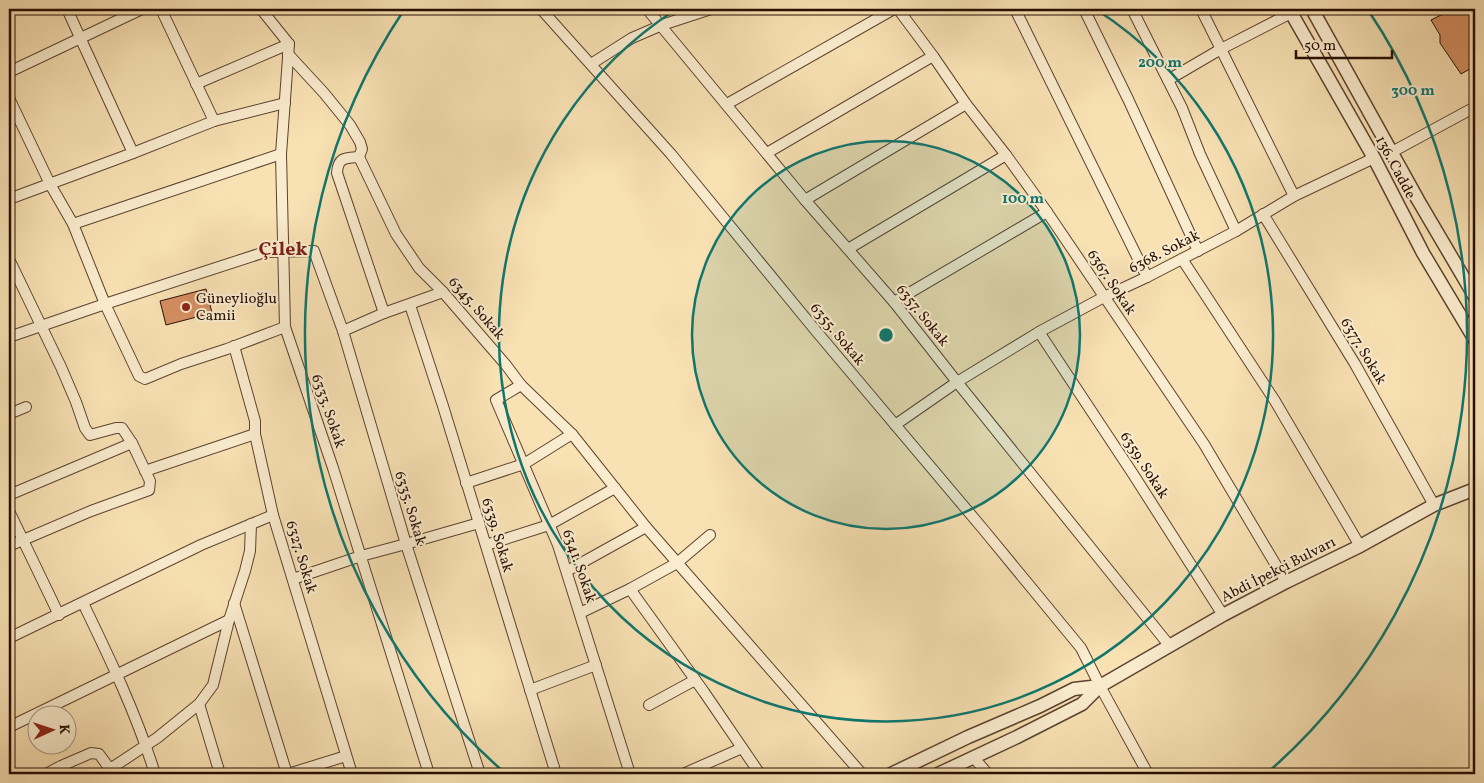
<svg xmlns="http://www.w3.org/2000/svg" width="1484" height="783" viewBox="0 0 1484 783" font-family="Vollkorn,serif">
	<rect width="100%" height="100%" fill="#f8e1b3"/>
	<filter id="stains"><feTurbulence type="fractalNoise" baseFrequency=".004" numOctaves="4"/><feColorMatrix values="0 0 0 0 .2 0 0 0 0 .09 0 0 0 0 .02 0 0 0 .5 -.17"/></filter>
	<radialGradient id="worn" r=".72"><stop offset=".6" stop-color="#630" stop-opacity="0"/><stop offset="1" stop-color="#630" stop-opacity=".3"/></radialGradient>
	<g fill="#d58f61" stroke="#280e03">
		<polygon points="1453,9 1471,9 1475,17 1475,66 1461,74 1440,43 1440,35 1431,20"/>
		<polygon points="206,289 212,313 166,325 160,301"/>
	</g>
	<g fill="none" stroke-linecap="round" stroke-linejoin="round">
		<defs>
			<g id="minor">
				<polyline points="67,9 133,153"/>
				<polyline points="161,9 214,121"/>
				<polyline points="261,9 289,44"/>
				<polyline points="541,9 671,154 816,331 983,529 1081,648 1100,686 1148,774"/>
				<polyline points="647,9 805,200 894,302 957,382 1169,645"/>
				<polyline points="898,9 933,56 966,104 1006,155 1047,212 1204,444 1286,582"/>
				<polyline points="1015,9 1147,277"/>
				<polyline points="1084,9 1128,99 1198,251"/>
				<polyline points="1132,9 1182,108 1200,154 1236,231"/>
				<polyline points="1201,9 1294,196"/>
				<polyline points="289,44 281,154 285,327 333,468 429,774"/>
				<polyline points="288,54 324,93 350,125 360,142 362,149 359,157 396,234 419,268 443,292 506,365 521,385 572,434 646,527 862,774"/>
				<polyline points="591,64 632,38 662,25 711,9"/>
				<polyline points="9,72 142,9"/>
				<polyline points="1168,80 1221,49 1291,13"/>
				<polyline points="196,84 289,44"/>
				<polyline points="9,98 50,184 73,224 105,304 139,376 145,379 181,364 227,349 285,327"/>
				<polyline points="727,104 894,9"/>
				<polyline points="1392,152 1475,107"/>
				<polyline points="767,153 933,56"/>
				<path d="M359,157C345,158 338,157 337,173L384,313"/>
				<polyline points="9,199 133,153 214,121 285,103"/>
				<polyline points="805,200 966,104"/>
				<polyline points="1263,214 1355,364 1434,505"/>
				<polyline points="73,224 281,154"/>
				<polyline points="848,249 1006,155"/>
				<polyline points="9,259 61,367 76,402 85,428 90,435 116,428 122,428 132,443 150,481 149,490 91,511 9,546"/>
				<polyline points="1182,259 1275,401 1360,546"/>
				<polyline points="894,302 1047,212"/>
				<polyline points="410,305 443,406 556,774"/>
				<polyline points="343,331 384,313 443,292"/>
				<polyline points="1039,332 1133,474 1223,615"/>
				<polyline points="9,337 105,304 265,252 314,251 343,331 406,544 480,774"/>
				<polyline points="234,346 255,421 255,434 273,515 352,774"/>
				<polyline points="521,385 496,400 558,545 630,774"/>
				<polyline points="9,414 26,407"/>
				<polyline points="895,425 957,382 1039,332 1104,297 1147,277 1236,231 1294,196 1374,158"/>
				<polyline points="145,471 255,434"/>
				<polyline points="466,483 524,464 572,434"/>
				<polyline points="9,495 132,443"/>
				<polyline points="9,511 59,615"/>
				<polyline points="486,545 549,525 615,488"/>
				<polyline points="567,571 646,527"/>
				<polyline points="293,579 361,556 406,544 479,523"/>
				<polyline points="630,589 704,692 760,774"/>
				<path d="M83,603C110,659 137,715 155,774"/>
				<polyline points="234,603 287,774"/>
				<polyline points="580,613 630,589 677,563 710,535"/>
				<polyline points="9,638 201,545 273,515"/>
				<polyline points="530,690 596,665"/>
				<polyline points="199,704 220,774"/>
				<polyline points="649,705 695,680"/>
				<polyline points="9,727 229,620"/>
				<polyline points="974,758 988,774"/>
				<polyline points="110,769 157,738 199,704 213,685 229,620 245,571 250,551 251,524"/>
				<polyline points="46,774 61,766 91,753 99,754 110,769 112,774"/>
				<polyline points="288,774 346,756"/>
				<polyline points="683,774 742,748"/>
			</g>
			<g id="tertiary">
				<polyline points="1289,9 1374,158 1423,253 1475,340"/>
				<polyline points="1312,9 1418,200 1475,297"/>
				<polyline points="891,774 968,737 1040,706 1074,689 1100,686"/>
				<polyline points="938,774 1017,737 1082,704 1100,686 1223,615 1286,582 1360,546 1434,505 1475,489"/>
			</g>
		</defs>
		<use href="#minor" stroke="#5c432f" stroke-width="12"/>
		<use href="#tertiary" stroke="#5c432f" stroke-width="15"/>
		<use href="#minor" stroke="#faecce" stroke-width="10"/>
		<use href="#tertiary" stroke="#faecce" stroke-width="12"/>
	</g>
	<circle cx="886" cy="335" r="194" fill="#0f766e" fill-opacity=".12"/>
	<g fill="none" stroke="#0f766e" stroke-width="2.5">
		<circle cx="886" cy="335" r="194"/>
		<path d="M1097 10A387 387 0 1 1 675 10"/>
		<path d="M505 773A581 581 0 0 1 404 10M1368 10A581 581 0 0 1 1267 773"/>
	</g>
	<circle fill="#8f2418" stroke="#faecce" stroke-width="2" cx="186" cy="307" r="5"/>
	<g text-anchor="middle" stroke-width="4" stroke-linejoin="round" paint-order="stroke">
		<g font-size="15" fill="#280e03" stroke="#faecce">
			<text transform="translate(1396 167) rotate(62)" y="5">136. Cadde</text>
			<text transform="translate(1164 251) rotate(-27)" y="5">6368. Sokak</text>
			<text transform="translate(1112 282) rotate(56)" y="5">6367. Sokak</text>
			<text transform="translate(477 308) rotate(49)" y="5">6345. Sokak</text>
			<text transform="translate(923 315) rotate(51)" y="5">6357. Sokak</text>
			<text transform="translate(838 334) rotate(50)" y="5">6355. Sokak</text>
			<text transform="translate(1364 351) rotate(59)" y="5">6377. Sokak</text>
			<text transform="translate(329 411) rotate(71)" y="5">6333. Sokak</text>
			<text transform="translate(1145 465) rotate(57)" y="5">6359. Sokak</text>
			<text transform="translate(411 508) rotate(73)" y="5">6335. Sokak</text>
			<text transform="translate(498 535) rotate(73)" y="5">6339. Sokak</text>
			<text transform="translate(302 557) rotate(73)" y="5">6327. Sokak</text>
			<text transform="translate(580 566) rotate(71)" y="5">6341. Sokak</text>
			<text transform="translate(1278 569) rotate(-27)" y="5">Abdi İpekçi Bulvarı</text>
		</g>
		<g font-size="15" fill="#280e03" stroke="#faecce" text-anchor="start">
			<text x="196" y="303">Güneylioğlu<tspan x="196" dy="17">Camii</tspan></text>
		</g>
		<g font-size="20" font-weight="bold" fill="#7a1f14" stroke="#faecce">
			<text x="283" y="255">Çilek</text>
		</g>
	</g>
	<circle cx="886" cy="335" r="8" fill="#0f766e" stroke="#faecce" stroke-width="2.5"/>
	<g font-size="15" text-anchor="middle" font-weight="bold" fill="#0f766e" stroke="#faecce" stroke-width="4" stroke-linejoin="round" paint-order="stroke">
		<text x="1160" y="67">200 m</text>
		<text x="1413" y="95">300 m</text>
		<text x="1023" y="203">100 m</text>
	</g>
	<rect width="1484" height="783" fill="none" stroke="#f8e1b3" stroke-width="30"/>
	<rect x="10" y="10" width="1464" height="763" fill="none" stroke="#280e03" stroke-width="2.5"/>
	<rect x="15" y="15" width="1454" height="753" fill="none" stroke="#280e03"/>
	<g transform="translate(52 730) rotate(87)"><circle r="24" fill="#faecce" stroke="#a6937d"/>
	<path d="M0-4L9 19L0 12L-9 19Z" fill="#8f2418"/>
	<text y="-8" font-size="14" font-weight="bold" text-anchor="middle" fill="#280e03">K</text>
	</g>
	<path d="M1296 50v8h96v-8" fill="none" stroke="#280e03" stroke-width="2.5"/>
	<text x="1304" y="50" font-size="15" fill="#280e03" stroke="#faecce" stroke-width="4" paint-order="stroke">50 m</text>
	<rect width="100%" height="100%" filter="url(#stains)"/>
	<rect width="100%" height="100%" fill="url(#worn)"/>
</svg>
